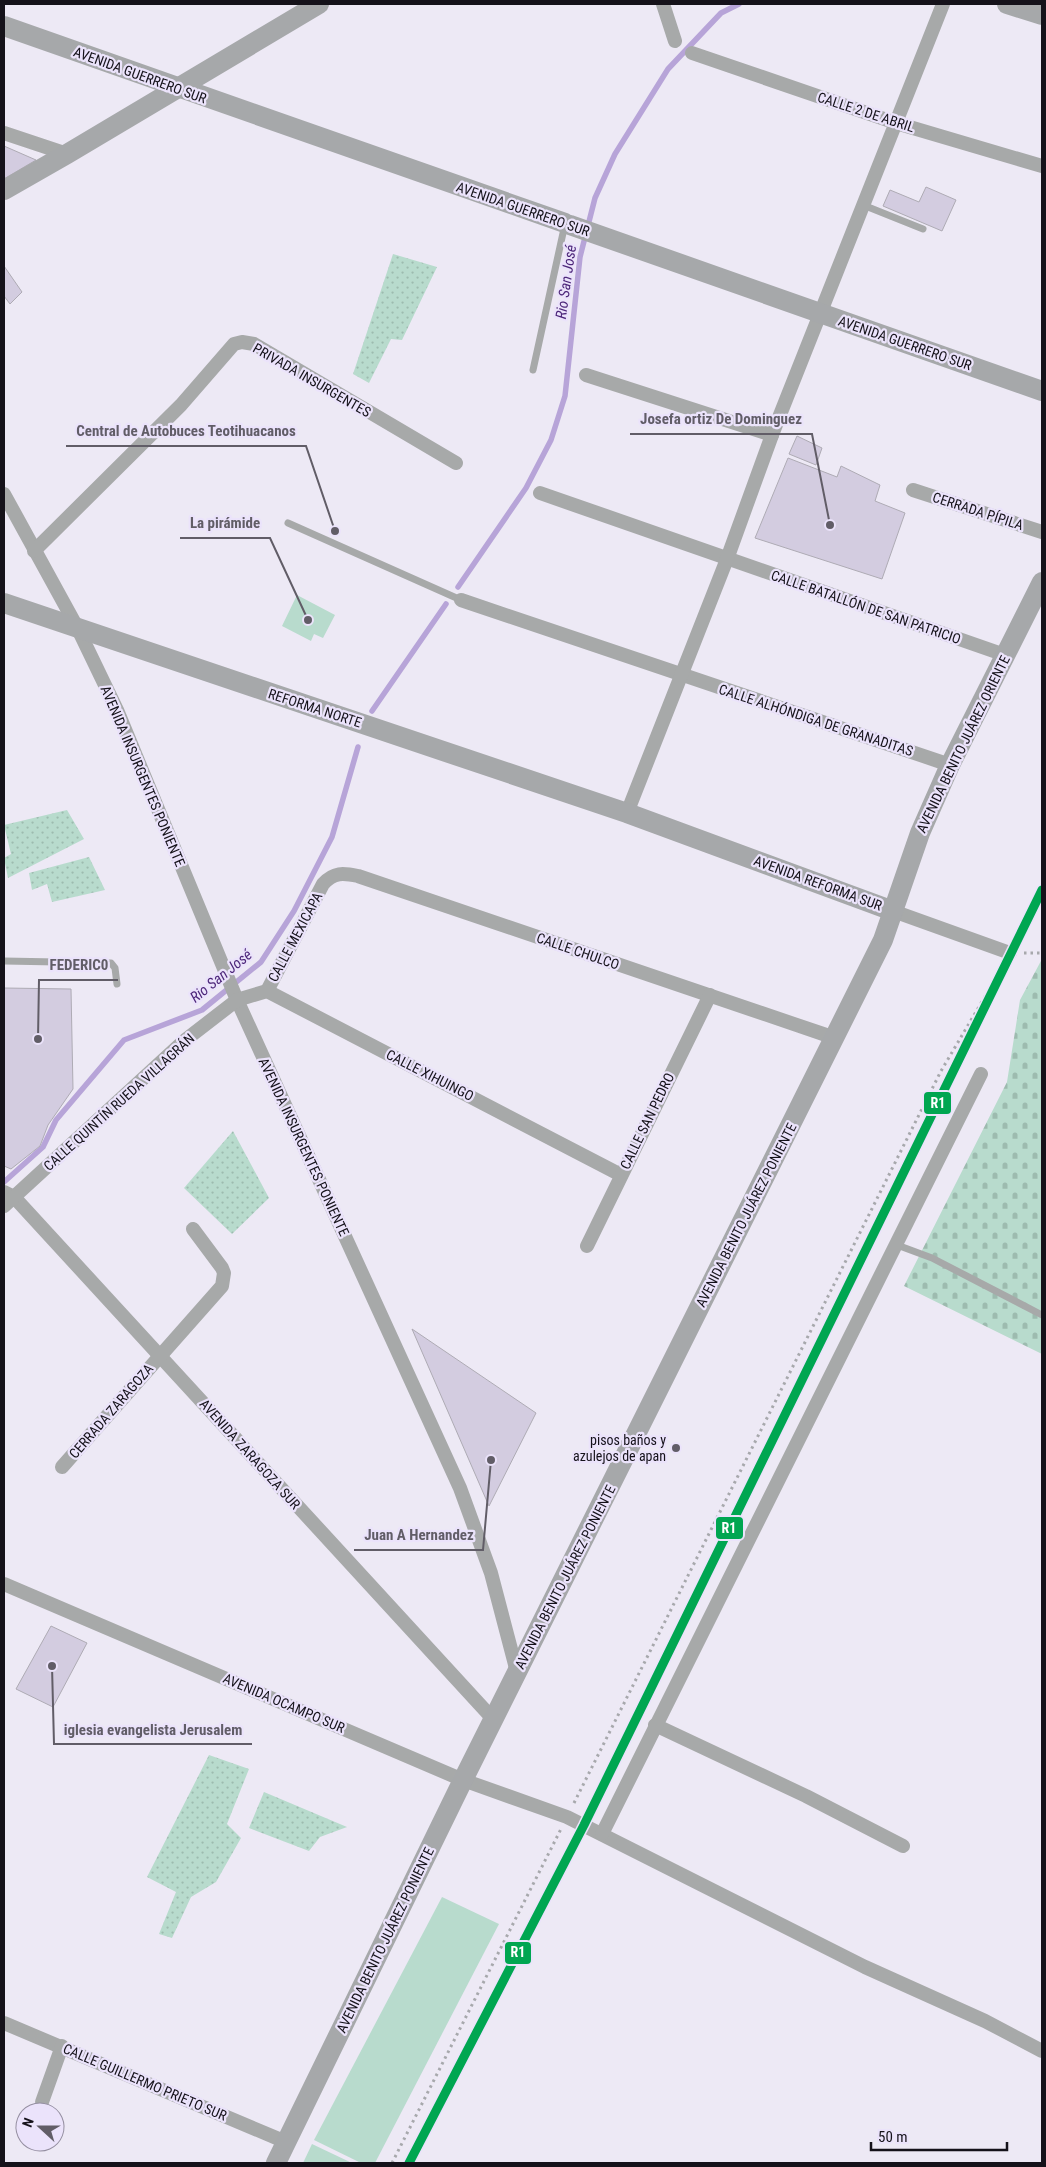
<svg xmlns="http://www.w3.org/2000/svg" width="1046" height="2167" viewBox="0 0 1046 2167" font-family="'Roboto Condensed',sans-serif">
	<defs>
		<pattern id="cemetery-stones" width="16" height="16" patternUnits="userSpaceOnUse" patternTransform="scale(1.25)"><rect width="16" height="16" fill="#b8dbcd"/><path d="M2 7V4a2 2 0 0 1 4 0v3zM10 15v-3a2 2 0 0 1 4 0v3z" fill="#9dbbaf"/></pattern>
		<pattern id="garden-dots" width="8" height="8" patternUnits="userSpaceOnUse" patternTransform="scale(1.25)"><rect width="8" height="8" fill="#b8dbcd"/><path d="M2 2h.1M6 6h.1" fill="none" stroke="#9dbbaf" stroke-width="1.8" stroke-linecap="round"/></pattern>
	</defs>
	<rect width="100%" height="100%" fill="#ede9f5"/>
	<g fill="#b8dbcd">
		<polygon points="297,595 335,615 323,638 314,634 311,641 282,626"/>
		<polygon points="442,1897 499,1924 375,2163 361,2163 314,2140"/>
		<polygon points="312,2144 352,2163 303,2163"/>
	</g>
	<polygon fill="url(#cemetery-stones)" points="1042,959 1042,1354 904,1286 1007,1082 1020,1000"/>
	<g fill="url(#garden-dots)">
		<polygon points="393,254 437,267 402,340 391,339 369,383 353,374"/>
		<polygon points="67,810 84,839 8,878 4,858 11,854 4,825"/>
		<polygon points="89,857 105,890 52,902 47,884 32,890 29,873"/>
		<polygon points="233,1131 269,1198 232,1234 184,1188"/>
		<polygon points="209,1755 249,1769 227,1824 241,1838 216,1882 191,1897 172,1938 159,1934 176,1892 147,1877"/>
		<polygon points="264,1792 347,1827 320,1837 309,1851 249,1828"/>
	</g>
	<g fill="none" stroke-linecap="round" stroke-linejoin="round">
		<g stroke="#b7a4d8" stroke-width="5.5">
			<polyline points="458,587 526,488 551,440 565,396 580,257 595,198 615,154 668,69 721,13 739,4"/>
			<polyline points="372,711 446,604"/>
			<polyline points="4,1182 43,1147 56,1120 124,1040 202,1010 261,962 294,911 332,837 358,747"/>
		</g>
	</g>
	<g fill="#d3cce0" stroke="#aeabb4">
		<polygon points="4,146 36,160 4,179"/>
		<polygon points="926,187 956,200 942,231 883,206 890,190 919,202"/>
		<polygon points="4,266 22,292 10,304 4,296"/>
		<polygon points="797,436 822,448 816,465 789,454"/>
		<polygon points="788,458 837,477 841,466 880,485 875,501 905,513 882,579 755,538"/>
		<polygon points="4,988 71,989 73,1089 48,1125 40,1146 11,1169 4,1166"/>
		<polygon points="412,1329 536,1413 489,1506"/>
		<polygon points="51,1626 87,1643 53,1707 16,1689"/>
	</g>
	<g fill="none" stroke-linecap="round" stroke-linejoin="round">
		<g stroke="#a7a8ac" stroke-width="3" stroke-dasharray="2.5 4" stroke-linecap="butt">
			<polyline points="1024,953 1042,953"/>
			<polyline points="574,1803 941,1071 1003,966"/>
			<polyline points="392,2163 561,1829"/>
		</g>
		<g stroke="#a7a9a9" stroke-width="7">
			<polyline points="863,205 923,229"/>
			<polyline points="533,370 565,224"/>
			<polyline points="288,523 461,600"/>
			<polyline points="4,961 111,963 115,968 117,984"/>
			<polyline points="897,1245 932,1258 1042,1315"/>
		</g>
		<g stroke="#a7a9a9" stroke-width="14">
			<polyline points="663,4 675,41"/>
			<polyline points="692,53 896,123 1042,166"/>
			<polyline points="4,133 67,154"/>
			<polyline points="586,375 772,435"/>
			<polyline points="913,490 1042,532"/>
			<polyline points="540,493 1005,655"/>
			<polyline points="4,494 77,627 117,710 237,1000 460,1488 491,1573 517,1672"/>
			<polyline points="34,551 181,405 234,344 242,342 254,344 456,463"/>
			<polyline points="461,600 950,765"/>
			<polyline points="627,813 727,559 772,435 943,4"/>
			<polyline points="893,911 1010,953"/>
			<path d="M267,991L323,884C334,872 343,873 358,876L835,1038"/>
			<polyline points="4,1192 14,1197 494,1720"/>
			<polyline points="4,1206 184,1041 237,1000 267,991 621,1175"/>
			<polyline points="587,1246 710,995"/>
			<polyline points="62,1467 222,1286 224,1273 222,1268 193,1229"/>
			<polyline points="4,1584 463,1780 567,1817 865,1967 985,2021 1042,2051"/>
			<polyline points="655,1725 806,1796 903,1846"/>
			<polyline points="602,1834 981,1074"/>
			<polyline points="4,2023 286,2142"/>
			<polyline points="42,2102 62,2046"/>
		</g>
		<g stroke="#a6a8aa" stroke-width="20">
			<polyline points="1007,4 1042,15"/>
			<polyline points="4,26 565,223"/>
			<polyline points="4,190 67,154 319,4"/>
			<polyline points="570,225 1042,391"/>
			<polyline points="4,603 627,813 893,911"/>
			<polyline points="276,2163 463,1780 883,940 920,833 950,765 1042,582"/>
		</g>
		<defs>
			<polyline id="rail-1" points="409,2163 584,1825 1042,890"/>
		</defs>
		<use href="#rail-1" stroke="#ebe3fb" stroke-width="12"/>
		<use href="#rail-1" stroke="#00a651" stroke-width="9"/>
	</g>
	<circle fill="#615d67" stroke="#ebe3fb" stroke-width="2" cx="676" cy="1448" r="5"/>
	<g text-anchor="middle" stroke-width="4.5" stroke-linejoin="round" paint-order="stroke">
		<g font-size="14" fill="#15121a" stroke="#ebe3fb">
			<text transform="translate(140 75) rotate(20)" y="5">AVENIDA GUERRERO SUR</text>
			<text transform="translate(866 112) rotate(18)" y="5">CALLE 2 DE ABRIL</text>
			<text transform="translate(523 209) rotate(19)" y="5">AVENIDA GUERRERO SUR</text>
			<text transform="translate(905 343) rotate(19)" y="5">AVENIDA GUERRERO SUR</text>
			<text transform="translate(312 380) rotate(30)" y="5">PRIVADA INSURGENTES</text>
			<text transform="translate(978 511) rotate(18)" y="5">CERRADA PÍPILA</text>
			<text transform="translate(866 607) rotate(19)" y="5">CALLE BATALLÓN DE SAN PATRICIO</text>
			<text transform="translate(315 708) rotate(18)" y="5">REFORMA NORTE</text>
			<text transform="translate(816 720) rotate(18)" y="5">CALLE ALHÓNDIGA DE GRANADITAS</text>
			<text transform="translate(963 744) rotate(-64)" y="5">AVENIDA BENITO JUÁREZ ORIENTE</text>
			<text transform="translate(143 776) rotate(67)" y="5">AVENIDA INSURGENTES PONIENTE</text>
			<text transform="translate(818 883) rotate(20)" y="5">AVENIDA REFORMA SUR</text>
			<text transform="translate(295 937) rotate(-62)" y="5">CALLE MEXICAPA</text>
			<text transform="translate(578 951) rotate(19)" y="5">CALLE CHULCO</text>
			<text transform="translate(430 1075) rotate(27)" y="5">CALLE XIHUINGO</text>
			<text transform="translate(119 1102) rotate(-42)" y="5">CALLE QUINTÍN RUEDA VILLAGRÁN</text>
			<text transform="translate(647 1121) rotate(-64)" y="5">CALLE SAN PEDRO</text>
			<text transform="translate(304 1147) rotate(65)" y="5">AVENIDA INSURGENTES PONIENTE</text>
			<text transform="translate(746 1215) rotate(-63)" y="5">AVENIDA BENITO JUÁREZ PONIENTE</text>
			<text transform="translate(111 1411) rotate(-49)" y="5">CERRADA ZARAGOZA</text>
			<text transform="translate(250 1454) rotate(48)" y="5">AVENIDA ZARAGOZA SUR</text>
			<text transform="translate(565 1577) rotate(-63)" y="5">AVENIDA BENITO JUÁREZ PONIENTE</text>
			<text transform="translate(284 1703) rotate(23)" y="5">AVENIDA OCAMPO SUR</text>
			<text transform="translate(385 1940) rotate(-64)" y="5">AVENIDA BENITO JUÁREZ PONIENTE</text>
			<text transform="translate(145 2082) rotate(23)" y="5">CALLE GUILLERMO PRIETO SUR</text>
		</g>
		<g font-size="14" fill="#15121a" stroke="#ebe3fb" text-anchor="end">
			<text x="666" y="1445">pisos baños y<tspan x="666" dy="16">azulejos de apan</tspan></text>
		</g>
		<g font-size="15" font-style="italic" fill="#4d277a" stroke="#ebe3fb">
			<text transform="translate(566 282) rotate(-82)" y="5">Rio San José</text>
			<text transform="translate(221 976) rotate(-39)" y="5">Rio San José</text>
		</g>
	</g>
	<path fill="none" stroke="#615d67" stroke-width="2" d="M830 525L812 434H630M335 531L306 446H66M308 620L270 538H180M38 1039L39 980H118M491 1460L483 1550H354M52 1666L54 1744H252"/>
	<g fill="#615d67" stroke="#ebe3fb" stroke-width="2">
		<circle cx="830" cy="525" r="5"/>
		<circle cx="335" cy="531" r="5"/>
		<circle cx="308" cy="620" r="5"/>
		<circle cx="38" cy="1039" r="5"/>
		<circle cx="491" cy="1460" r="5"/>
		<circle cx="52" cy="1666" r="5"/>
	</g>
	<g font-size="15" text-anchor="middle" font-weight="bold" fill="#615d67" stroke="#ebe3fb" stroke-width="4.5" stroke-linejoin="round" paint-order="stroke">
		<text x="721" y="424">Josefa ortiz De Dominguez</text>
		<text x="186" y="436">Central de Autobuces Teotihuacanos</text>
		<text x="225" y="528">La pirámide</text>
		<text x="79" y="970">FEDERIC0</text>
		<text x="419" y="1540">Juan A Hernandez</text>
		<text x="153" y="1735">iglesia evangelista Jerusalem</text>
	</g>
	<g stroke="#ebe3fb" stroke-width="2">
		<rect x="923" y="1091" width="29" height="24" rx="5" fill="#00a651"/>
		<rect x="715" y="1516" width="29" height="24" rx="5" fill="#00a651"/>
		<rect x="504" y="1941" width="28" height="24" rx="5" fill="#00a651"/>
	</g>
	<g font-size="14" text-anchor="middle" font-weight="bold" fill="#fff">
		<text x="938" y="1108">R1</text>
		<text x="729" y="1533">R1</text>
		<text x="518" y="1957">R1</text>
	</g>
	<rect width="1046" height="2167" fill="none" stroke="#15121a" stroke-width="10"/>
	<g transform="translate(40 2127) rotate(291)"><circle r="24" fill="#ebe3fb" stroke="#958fa1"/>
	<path d="M0-4L9 19L0 12L-9 19Z" fill="#615d67"/>
	<text y="-8" font-size="14" font-weight="bold" text-anchor="middle" fill="#15121a">N</text>
	</g>
	<path d="M871 2142v8h136v-8" fill="none" stroke="#15121a" stroke-width="2.5"/>
	<text x="878" y="2142" font-size="15" fill="#15121a" stroke="#ebe3fb" stroke-width="4" paint-order="stroke">50 m</text>
</svg>
